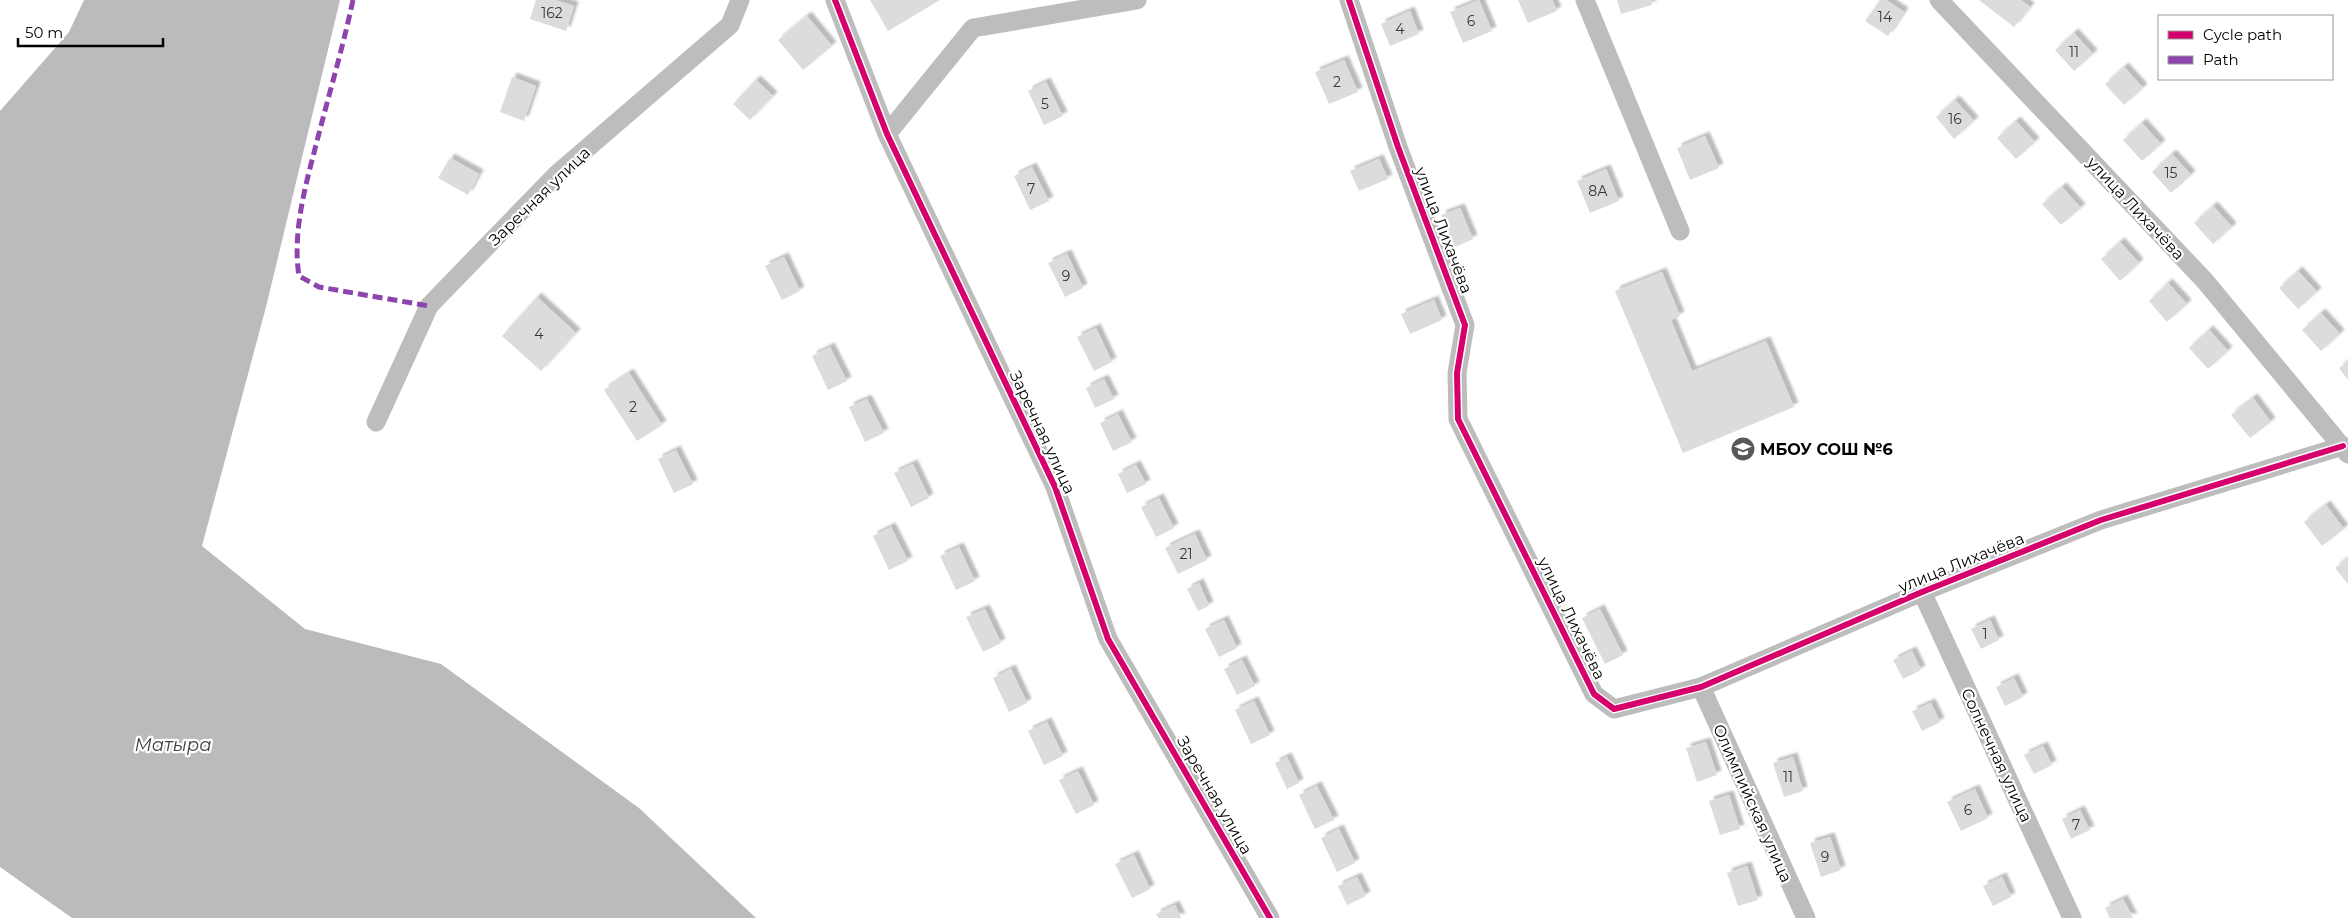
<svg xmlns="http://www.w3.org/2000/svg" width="2348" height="918" viewBox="0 0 2348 918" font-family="Montserrat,sans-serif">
	<defs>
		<filter id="shadow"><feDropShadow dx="4.5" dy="-4.5" stdDeviation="1" flood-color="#0004"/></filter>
	</defs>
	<rect width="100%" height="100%" fill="#fff"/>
	<polygon fill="#bbb" points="84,0 340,0 266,307 202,546 305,629 441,664 639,808 756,918 72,918 0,867 0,111 69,32"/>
	<g fill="#dcdcdc" filter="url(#shadow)">
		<polygon points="536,0 555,0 574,6 566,31 530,19"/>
		<polygon points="870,0 940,0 888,31"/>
		<polygon points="1479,0 1492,31 1463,43 1450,12"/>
		<polygon points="1518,0 1552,0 1557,11 1528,23"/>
		<polygon points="1617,0 1651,0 1652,5 1621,14"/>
		<polygon points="1880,0 1886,0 1904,12 1888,36 1865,21"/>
		<polygon points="1979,0 2021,0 2030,7 2014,27"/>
		<polygon points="1410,11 1419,34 1390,46 1381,24"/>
		<polygon points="807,16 832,46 803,70 778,40"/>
		<polygon points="2074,33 2093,54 2074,71 2055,50"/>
		<polygon points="1344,60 1358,92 1329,104 1315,72"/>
		<polygon points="2124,67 2143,88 2124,105 2105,84"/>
		<polygon points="512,77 536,86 524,121 500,112"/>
		<polygon points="756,80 773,96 750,120 733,104"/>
		<polygon points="1046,82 1063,116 1044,125 1028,91"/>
		<polygon points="1955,100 1974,121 1954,139 1936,117"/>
		<polygon points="2016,121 2035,142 2016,159 1997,138"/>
		<polygon points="2142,123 2161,144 2142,161 2123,140"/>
		<polygon points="1705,136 1719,168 1690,180 1677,148"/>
		<polygon points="2172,154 2191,175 2171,193 2152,172"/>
		<polygon points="450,158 479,174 468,195 438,178"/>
		<polygon points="1379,159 1388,179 1359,191 1350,171"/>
		<polygon points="1032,167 1049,201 1030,210 1014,176"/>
		<polygon points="1606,169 1619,201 1590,213 1577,181"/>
		<polygon points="2062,187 2081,208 2061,225 2042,204"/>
		<polygon points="2213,206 2232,227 2213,244 2194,223"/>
		<polygon points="1460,208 1473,239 1455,247 1441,215"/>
		<polygon points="2120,242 2139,263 2120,281 2101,259"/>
		<polygon points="1067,254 1083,288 1065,297 1048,263"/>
		<polygon points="784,257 800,291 782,300 765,266"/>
		<polygon points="2298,271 2317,292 2298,309 2279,288"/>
		<polygon points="1662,272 1680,316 1671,320 1692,371 1766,341 1794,407 1683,453 1615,291"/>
		<polygon points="2168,283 2187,304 2167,322 2149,301"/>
		<polygon points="537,297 576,333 541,371 502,336"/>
		<polygon points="1434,300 1442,320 1410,334 1401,314"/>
		<polygon points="2321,313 2340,334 2321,351 2302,330"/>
		<polygon points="1096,328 1112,362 1094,371 1077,337"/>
		<polygon points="2209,330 2228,351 2208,369 2189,348"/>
		<polygon points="830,347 847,381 828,390 812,356"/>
		<polygon points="2348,361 2348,380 2339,368"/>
		<polygon points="629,373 662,425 637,441 604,390"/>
		<polygon points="1104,379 1114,399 1095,408 1086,388"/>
		<polygon points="2253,398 2271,422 2250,438 2231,415"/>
		<polygon points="867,399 884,433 865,442 849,407"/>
		<polygon points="1118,414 1132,442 1113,451 1100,423"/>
		<polygon points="676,450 693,484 674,493 658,459"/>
		<polygon points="913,464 929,498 911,507 894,473"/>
		<polygon points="1136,465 1146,484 1127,493 1118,474"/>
		<polygon points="1159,498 1174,528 1156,537 1141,507"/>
		<polygon points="2326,505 2344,529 2322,546 2304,522"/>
		<polygon points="891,527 908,561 889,570 873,536"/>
		<polygon points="1195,534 1207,560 1178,574 1165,548"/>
		<polygon points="959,547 975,581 956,590 940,556"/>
		<polygon points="2348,558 2348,584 2335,568"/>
		<polygon points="1199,583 1209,606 1198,611 1187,589"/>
		<polygon points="985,609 1001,643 983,652 966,617"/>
		<polygon points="1600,609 1623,655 1605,664 1582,618"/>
		<polygon points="1224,620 1237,648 1219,657 1205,629"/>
		<polygon points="1990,620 1999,640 1981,649 1971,629"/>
		<polygon points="1912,651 1921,670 1903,679 1893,660"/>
		<polygon points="1242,660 1255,686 1237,695 1224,669"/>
		<polygon points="1011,669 1027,703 1009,712 993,678"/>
		<polygon points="2014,678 2023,697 2005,706 1996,687"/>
		<polygon points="1254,701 1270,735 1251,744 1235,710"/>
		<polygon points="1931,703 1940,722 1922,731 1912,711"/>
		<polygon points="1047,722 1063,756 1044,765 1028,731"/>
		<polygon points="1706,742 1717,775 1697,782 1686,748"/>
		<polygon points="2043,746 2052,765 2034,774 2024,755"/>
		<polygon points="1287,757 1299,783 1287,789 1275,763"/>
		<polygon points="1793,757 1803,791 1784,797 1773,763"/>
		<polygon points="1078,771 1094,805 1076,814 1059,780"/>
		<polygon points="1317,786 1334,820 1315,829 1299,795"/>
		<polygon points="1975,789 1988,818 1961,831 1947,802"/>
		<polygon points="1729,795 1740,829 1720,835 1709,801"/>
		<polygon points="2080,810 2090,830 2071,839 2062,819"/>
		<polygon points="1339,829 1355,863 1337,872 1321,838"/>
		<polygon points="1830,837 1841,870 1821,877 1810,843"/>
		<polygon points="1134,855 1150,889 1132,898 1115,864"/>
		<polygon points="1747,866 1758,900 1738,906 1727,873"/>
		<polygon points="1357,877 1366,896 1347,905 1338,886"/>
		<polygon points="2002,877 2011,897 1993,906 1983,886"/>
		<polygon points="2123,899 2133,918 2110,918 2105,908"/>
		<polygon points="1175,905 1181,918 1158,918 1156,914"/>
	</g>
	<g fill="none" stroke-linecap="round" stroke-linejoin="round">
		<g stroke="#bdbdbd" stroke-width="19">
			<polyline points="835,0 887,134 1055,487 1108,639 1270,918"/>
			<polyline points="1349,0 1398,147 1465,325 1457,373 1458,419 1594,694 1614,709 1701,687 1922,592 2101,520 2343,446"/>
			<polyline points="1585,0 1680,231"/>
			<polyline points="1939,0 2205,281 2348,454"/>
			<polyline points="887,134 973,28 1137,0"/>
			<polyline points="376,422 429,306 556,175 730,25 740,0"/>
			<polyline points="1922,592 2072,918"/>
			<polyline points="1701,687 1806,918"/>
		</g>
		<path stroke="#8e44ad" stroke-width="5" stroke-dasharray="10 5" stroke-linecap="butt" d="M353,0C343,47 329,94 317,141C306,184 292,231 299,276L319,287L429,306"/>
		<defs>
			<g id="cycleway">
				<polyline points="835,0 887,134 1055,487 1108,639 1270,918"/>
				<polyline points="1349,0 1398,147 1465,325 1457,373 1458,419 1594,694 1614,709 1701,687 1922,592 2101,520 2343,446"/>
			</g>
		</defs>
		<use href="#cycleway" stroke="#fff" stroke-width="9"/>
		<use href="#cycleway" stroke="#d6006c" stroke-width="6"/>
	</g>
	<defs>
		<symbol id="school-disc" viewBox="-11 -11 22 22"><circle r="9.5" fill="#595959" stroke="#fff"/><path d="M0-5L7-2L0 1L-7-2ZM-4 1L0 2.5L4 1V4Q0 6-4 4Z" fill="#fff"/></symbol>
	</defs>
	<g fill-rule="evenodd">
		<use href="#school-disc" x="1729" y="435" width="28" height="28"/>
	</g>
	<g text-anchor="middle" stroke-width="4.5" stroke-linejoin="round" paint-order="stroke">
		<g font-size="14" fill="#373737">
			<text x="552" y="18">162</text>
			<text x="1885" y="22">14</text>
			<text x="1471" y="26">6</text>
			<text x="1400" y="34">4</text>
			<text x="2074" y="57">11</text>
			<text x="1337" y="87">2</text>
			<text x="1045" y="109">5</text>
			<text x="1955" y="124">16</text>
			<text x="2171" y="178">15</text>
			<text x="1031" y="194">7</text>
			<text x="1598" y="196">8А</text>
			<text x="1066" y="281">9</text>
			<text x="539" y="339">4</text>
			<text x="633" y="412">2</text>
			<text x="1186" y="559">21</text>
			<text x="1985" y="639">1</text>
			<text x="1788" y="782">11</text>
			<text x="1968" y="815">6</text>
			<text x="2076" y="830">7</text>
			<text x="1825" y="862">9</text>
		</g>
		<g font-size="16" fill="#000" stroke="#fff">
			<text transform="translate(539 196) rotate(-44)" y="6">Заречная улица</text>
			<text transform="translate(2136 208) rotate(47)" y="6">улица Лихачёва</text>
			<text transform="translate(1444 230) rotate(69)" y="6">улица Лихачёва</text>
			<text transform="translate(1043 432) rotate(65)" y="6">Заречная улица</text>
			<text transform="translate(1961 562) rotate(-22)" y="6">улица Лихачёва</text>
			<text transform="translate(1572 618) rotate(64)" y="6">улица Лихачёва</text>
			<text transform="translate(1997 755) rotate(65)" y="6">Солнечная улица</text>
			<text transform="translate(1215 795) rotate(60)" y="6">Заречная улица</text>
			<text transform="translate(1753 803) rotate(66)" y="6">Олимпийская улица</text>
		</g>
		<g font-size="16" font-weight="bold" fill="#000" stroke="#fff" text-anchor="start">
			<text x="1760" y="455">МБОУ СОШ №6</text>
		</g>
		<g font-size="18" font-style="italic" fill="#3f3f3f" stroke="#fff">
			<text x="173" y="751">Матыра</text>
		</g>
	</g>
	<rect x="2158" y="15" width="175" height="65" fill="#ffffff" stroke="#999999"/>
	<rect x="2168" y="31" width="25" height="8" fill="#d6006c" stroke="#999999"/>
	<text x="2203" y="40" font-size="15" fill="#000000">Cycle path</text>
	<rect x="2168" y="56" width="25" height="8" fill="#8e44ad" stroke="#999999"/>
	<text x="2203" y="65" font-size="15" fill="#000000">Path</text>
	<path d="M18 38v8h145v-8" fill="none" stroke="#000000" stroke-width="2.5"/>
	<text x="25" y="38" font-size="15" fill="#000000" stroke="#ffffff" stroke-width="4" paint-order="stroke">50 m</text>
</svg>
